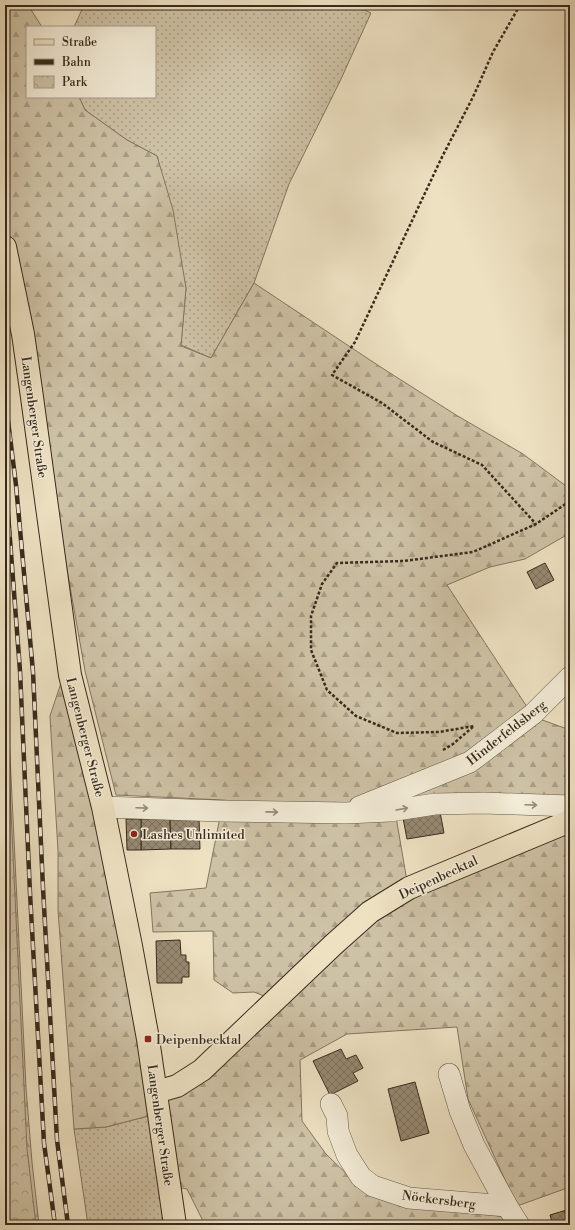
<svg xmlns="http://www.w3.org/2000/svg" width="575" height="1230" viewBox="0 0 575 1230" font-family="'Libre Bodoni',serif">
	<defs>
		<pattern id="grass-dots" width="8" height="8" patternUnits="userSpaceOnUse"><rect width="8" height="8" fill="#cec2a6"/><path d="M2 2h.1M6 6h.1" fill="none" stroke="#a89e86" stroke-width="1.8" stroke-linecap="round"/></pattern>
		<pattern id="forest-firs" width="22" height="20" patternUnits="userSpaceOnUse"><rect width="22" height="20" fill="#cec2a6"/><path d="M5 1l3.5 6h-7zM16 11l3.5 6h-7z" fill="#a89e86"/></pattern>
		<pattern id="park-crowns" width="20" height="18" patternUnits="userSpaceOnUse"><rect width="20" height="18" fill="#cec2a6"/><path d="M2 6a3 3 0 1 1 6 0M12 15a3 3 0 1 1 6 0" fill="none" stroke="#a89e86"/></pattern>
		<pattern id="building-cross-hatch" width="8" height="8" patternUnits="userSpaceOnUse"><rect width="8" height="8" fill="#968972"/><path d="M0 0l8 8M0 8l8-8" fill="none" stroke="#7b705d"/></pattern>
	</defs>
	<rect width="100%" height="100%" fill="#ede1c2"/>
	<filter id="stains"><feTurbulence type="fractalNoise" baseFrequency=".005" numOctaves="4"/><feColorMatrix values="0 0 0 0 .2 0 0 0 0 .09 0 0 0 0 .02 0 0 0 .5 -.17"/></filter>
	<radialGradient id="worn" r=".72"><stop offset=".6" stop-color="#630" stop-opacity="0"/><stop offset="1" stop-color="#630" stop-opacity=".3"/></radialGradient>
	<g fill="url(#grass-dots)" stroke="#837661">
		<polygon points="84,5 354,5 371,13 341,79 289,184 254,283 211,358 181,345 186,288 157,156 127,140 85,110 79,97 155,97 155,27 74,27"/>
		<polygon points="152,1115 164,1225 88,1225 74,1129 106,1127"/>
	</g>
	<g fill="url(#forest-firs)" stroke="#837661">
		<polygon points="5,5 28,5 42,27 27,27 27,97 79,97 85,110 127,140 157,156 173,210 186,288 181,346 211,358 254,283 379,366 456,415 523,454 570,489 570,533 525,559 490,567 447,585 533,716 369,813 223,800 116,795 85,671 15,276 5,236"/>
		<polygon points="5,652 26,1088 32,1162 39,1225 5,1225"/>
		<polygon points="64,674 97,813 152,1115 106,1127 74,1129 58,910 58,851 50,716"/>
		<polygon points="534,717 570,730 570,809 374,813"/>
		<polygon points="395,811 408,887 274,1000 254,992 233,993 214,980 213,931 153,932 150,893 206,888 221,812"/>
		<polygon points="570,823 570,1187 517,1206 468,1099 457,1027 347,1034 300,1060 302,1121 326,1154 363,1190 505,1210 513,1225 205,1225 187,1189 168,1185 157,1092 175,1088 371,912"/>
	</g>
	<polygon fill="url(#park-crowns)" stroke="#837661" points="5,686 27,1149 36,1225 5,1225"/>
	<g fill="url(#building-cross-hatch)" stroke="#382a1c">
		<polygon points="545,563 554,580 536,589 527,572"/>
		<polygon points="440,812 444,833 407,839 403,818"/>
		<polygon points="170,818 171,849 141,850 141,819"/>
		<polygon points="170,818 199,818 200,849 171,849"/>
		<polygon points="126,819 141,819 141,850 127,850"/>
		<polygon points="180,940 181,955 186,955 186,962 189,962 189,977 182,977 182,983 157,983 156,941"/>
		<polygon points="341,1049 346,1059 356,1055 363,1068 353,1073 358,1081 330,1095 313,1061"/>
		<polygon points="415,1082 429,1133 401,1141 388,1089"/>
		<polygon points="570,1209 570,1225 553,1225 550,1215"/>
	</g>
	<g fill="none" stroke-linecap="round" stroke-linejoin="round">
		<defs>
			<g id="minor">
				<polyline points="103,807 221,811 346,813 390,811 435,804 484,803 570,806"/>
				<polyline points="359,807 470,762 533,714 570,677"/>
				<polyline points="449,1074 460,1111 474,1145 507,1206 519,1225"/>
				<polyline points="331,1104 337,1116 338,1131 347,1155 361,1177 373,1186 409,1198 507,1206"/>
			</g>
			<g id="major">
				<polyline points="5,247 23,334 31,390 70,675 103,807 131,946 148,1039 175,1225"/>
				<polyline points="156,1092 177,1086 202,1070 333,945 370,912 409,888 570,821"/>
			</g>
		</defs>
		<use href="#minor" stroke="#655846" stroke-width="22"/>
		<use href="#major" stroke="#382a1c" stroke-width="24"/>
		<g stroke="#382a1c" stroke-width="2.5" stroke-dasharray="3 2" stroke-linecap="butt">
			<polyline points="520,5 493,52 473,97 441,159 355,342 332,375 382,403 433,442 482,465 536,524"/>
			<polyline points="443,750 453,744 474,726 439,732 397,733 356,716 327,690 311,650 311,616 322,584 337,563 404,561 473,552 536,524 570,501"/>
		</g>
		<use href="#minor" stroke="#f3ecd7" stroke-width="21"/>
		<use href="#major" stroke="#ede1c2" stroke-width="22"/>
		<defs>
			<g id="rail">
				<polyline points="5,397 16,485 33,672 43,888 57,1140 68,1225"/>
				<polyline points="5,474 20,671 30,893 44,1143 55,1225"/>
			</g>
		</defs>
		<use href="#rail" stroke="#382a1c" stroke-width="4.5"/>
		<use href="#rail" stroke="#f3ecd7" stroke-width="3" stroke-dasharray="9" stroke-linecap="butt"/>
	</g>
	<defs><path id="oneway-shaft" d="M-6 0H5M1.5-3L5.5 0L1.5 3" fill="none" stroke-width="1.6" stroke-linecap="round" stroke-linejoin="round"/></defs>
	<g stroke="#968b7a">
		<use href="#oneway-shaft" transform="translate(531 805) rotate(2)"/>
		<use href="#oneway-shaft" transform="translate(142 808) rotate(2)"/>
		<use href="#oneway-shaft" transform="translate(402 809) rotate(-10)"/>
		<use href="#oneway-shaft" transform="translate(272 812) rotate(1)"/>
	</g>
	<g fill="#8f2418" stroke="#f3ecd7" stroke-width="1.5">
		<circle cx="134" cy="834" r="4"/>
		<rect x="144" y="1035" width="8" height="8" rx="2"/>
	</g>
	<g text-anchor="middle" stroke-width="3" stroke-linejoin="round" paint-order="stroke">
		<g font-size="13" fill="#382a1c" stroke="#f3ecd7">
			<text transform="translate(35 417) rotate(82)" y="5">Langenberger Straße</text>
			<text transform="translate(506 732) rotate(-38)" y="5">Hinderfeldsberg</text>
			<text transform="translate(86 737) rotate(76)" y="5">Langenberger Straße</text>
			<text transform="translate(438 877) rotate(-25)" y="5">Deipenbecktal</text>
			<text transform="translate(161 1125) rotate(82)" y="5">Langenberger Straße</text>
			<text transform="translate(439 1199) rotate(7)" y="5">Nöckersberg</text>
		</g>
		<g font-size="13" fill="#382a1c" stroke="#f3ecd7" text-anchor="start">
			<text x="142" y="839">Lashes Unlimited</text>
			<text x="156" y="1044">Deipenbecktal</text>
		</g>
	</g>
	<rect width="575" height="1230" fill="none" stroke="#ede1c2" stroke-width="20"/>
	<rect x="6" y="6" width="563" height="1218" fill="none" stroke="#382a1c" stroke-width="2"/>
	<rect x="10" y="10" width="555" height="1210" fill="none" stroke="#382a1c"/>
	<rect x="26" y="26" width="130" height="72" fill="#f3ecd7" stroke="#a89e8c"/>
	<rect x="34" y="39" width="20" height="6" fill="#ede1c2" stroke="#a89e8c"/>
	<text x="62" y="46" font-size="12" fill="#382a1c">Straße</text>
	<rect x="34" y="59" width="20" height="6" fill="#382a1c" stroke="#a89e8c"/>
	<text x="62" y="66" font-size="12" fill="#382a1c">Bahn</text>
	<rect x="34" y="76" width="20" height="12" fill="url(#park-crowns)" stroke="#a89e8c"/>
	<text x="62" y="86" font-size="12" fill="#382a1c">Park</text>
	<rect width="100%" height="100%" filter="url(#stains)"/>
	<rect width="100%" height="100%" fill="url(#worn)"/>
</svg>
